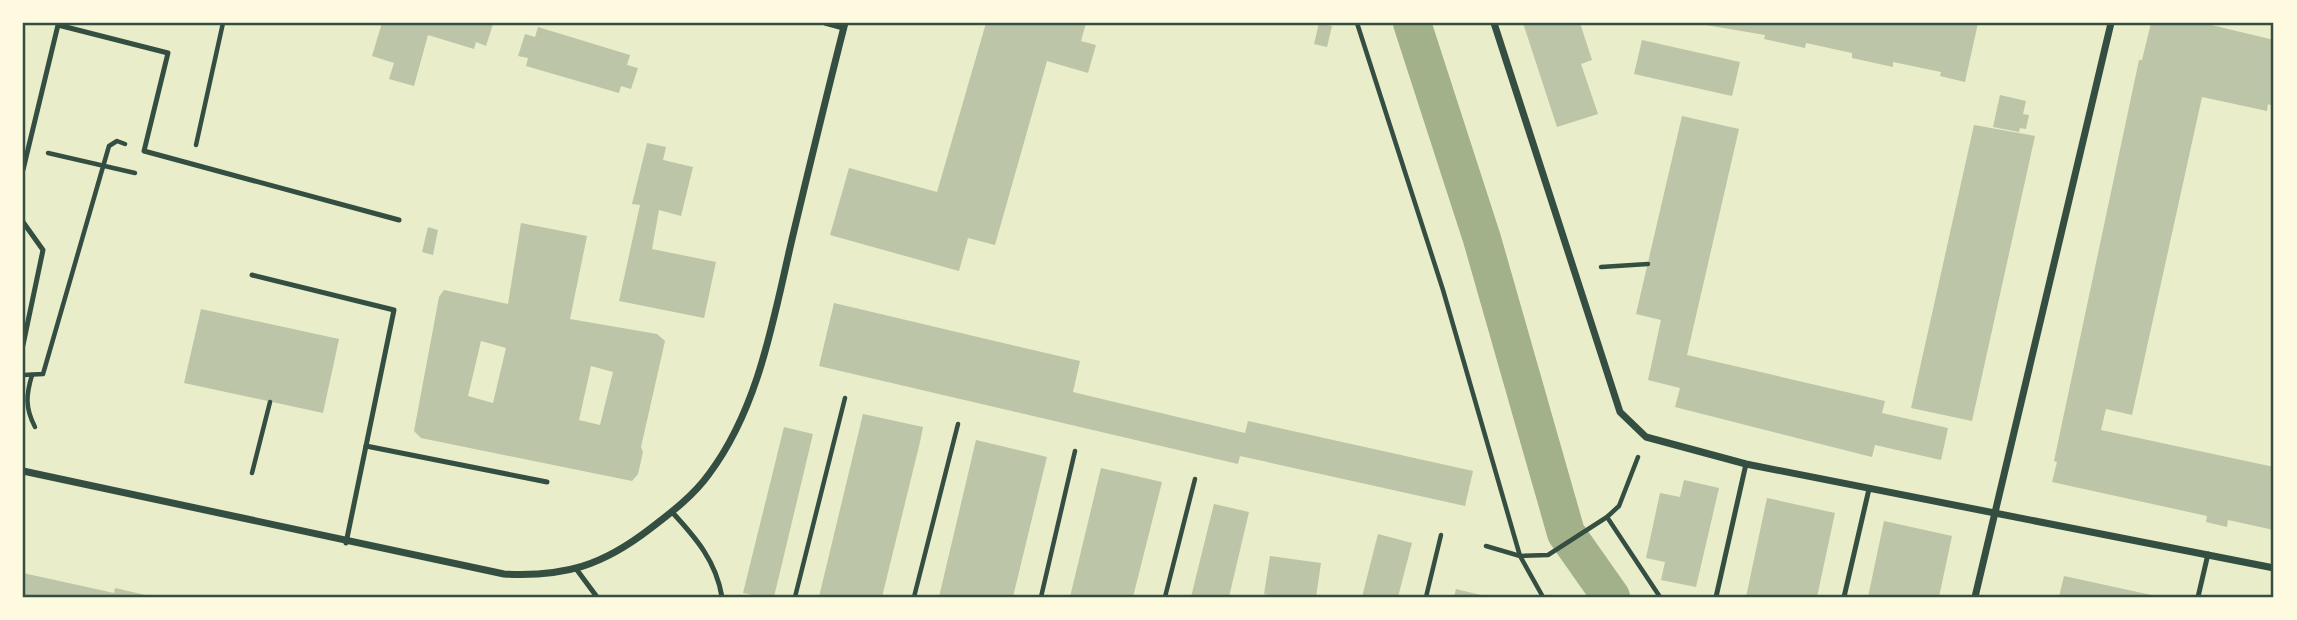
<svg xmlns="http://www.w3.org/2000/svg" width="2297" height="620" viewBox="0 0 2297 620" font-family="Raleway,sans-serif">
	<rect width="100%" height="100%" fill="#e9edc9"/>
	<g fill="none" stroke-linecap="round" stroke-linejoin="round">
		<polyline stroke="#a3b18a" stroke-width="38" points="1412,23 1482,239 1566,533 1611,597"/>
	</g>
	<g fill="#bcc5a7" fill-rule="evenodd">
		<polygon points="382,23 488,23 493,24 486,46 476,42 474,49 428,35 414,86 389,79 394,63 372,56"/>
		<polygon points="986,23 1086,23 1081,41 1096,45 1088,73 1047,61 995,245 968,238 959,271 830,235 849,168 937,192"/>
		<polygon points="1319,23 1332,26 1327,47 1314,44"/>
		<polygon points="1523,23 1580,23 1592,60 1581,64 1598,114 1557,127"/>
		<polygon points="1694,23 1978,23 1965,82 1940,76 1941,72 1893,62 1893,67 1852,58 1852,53 1806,43 1805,48 1764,39 1765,35"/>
		<polygon points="2151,23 2203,23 2274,40 2274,106 2268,104 2267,111 2202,97 2132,415 2106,409 2101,430 2274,467 2274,530 2228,520 2227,527 2206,522 2207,516 2052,482 2057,462 2054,461 2139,60 2142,60"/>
		<polygon points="538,27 630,55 627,65 638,68 631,89 621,86 619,93 526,66 528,58 518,56 525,34 535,37"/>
		<polygon points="1642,40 1740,62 1732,96 1634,74"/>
		<polygon points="2000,95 2026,101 2023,114 2029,115 2026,129 2020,128 2019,132 1993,127"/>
		<polygon points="1682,116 1739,129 1687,355 1885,401 1882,413 1948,428 1941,460 1875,445 1872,457 1675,407 1680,388 1648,380 1661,320 1636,314"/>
		<polygon points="1974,125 2035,136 1972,421 1911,408"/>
		<polygon points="647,143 666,147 663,160 693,167 681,216 659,210 652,249 716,262 704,318 619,301 640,205 632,204"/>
		<path d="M521,223L587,236L570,319L657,334L665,341L641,447L643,452L638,474L632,481L421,438L414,431L439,297L444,290L508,304ZM481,341L506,348L493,403L468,396ZM591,366L613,372L600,425L579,420Z"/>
		<polygon points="428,227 438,230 433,255 422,252"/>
		<polygon points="834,303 1080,361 1073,392 1081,394 1245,433 1248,421 1473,471 1465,506 1240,456 1238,464 819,366"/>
		<polygon points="201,309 339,339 323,413 184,383"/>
		<polygon points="863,414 923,427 920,442 882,597 819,597"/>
		<polygon points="784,427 813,434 774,597 762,597 743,593"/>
		<polygon points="976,440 1047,457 1043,473 1013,597 939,597"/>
		<polygon points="1101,468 1162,482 1133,597 1070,597"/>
		<polygon points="1684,480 1719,488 1696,587 1661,580 1665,562 1646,558 1660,493 1680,497"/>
		<polygon points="1767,498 1835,513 1817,597 1746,597"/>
		<polygon points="1214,504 1249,512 1229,597 1191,597"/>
		<polygon points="1884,521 1952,536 1939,597 1868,597"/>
		<polygon points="1378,534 1412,543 1398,597 1362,597"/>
		<polygon points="1270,556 1321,563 1316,597 1277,597 1264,594"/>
		<polygon points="23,573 114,593 115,588 154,597 23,597"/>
		<polygon points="2064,576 2156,596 2155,597 2059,597"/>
		<polygon points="1456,589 1485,596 1485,597 1454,597"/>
	</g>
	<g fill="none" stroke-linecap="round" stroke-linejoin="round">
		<g stroke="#344e41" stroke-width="4.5">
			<polyline points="1357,23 1443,290 1520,556 1548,555 1607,517 1619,506 1638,457"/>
			<polyline points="196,145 223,23"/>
			<polyline points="48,153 135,173"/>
			<polyline points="1601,267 1648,264"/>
			<polyline points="23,375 43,374 109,146 117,141 125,144"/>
			<path d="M32,375C26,395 25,408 35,427"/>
			<polyline points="252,473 270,402"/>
			<polyline points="1607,517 1660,597"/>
			<polyline points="1486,546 1520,556 1543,597"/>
			<polyline points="795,597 845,398"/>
			<polyline points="914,597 958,424"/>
			<polyline points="1041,597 1075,451"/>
			<polyline points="1165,597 1195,479"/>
			<polyline points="1426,597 1441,535"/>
		</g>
		<g stroke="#344e41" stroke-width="5">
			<polyline points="825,23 843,28"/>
			<polyline points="23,170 58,25 168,53 144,151 399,220"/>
			<polyline points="23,222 43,250 23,345"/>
			<polyline points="252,275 394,310 346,543"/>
			<polyline points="366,446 547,482"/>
			<path d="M672,512C696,538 716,561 722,597"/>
			<polyline points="577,570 597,597"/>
			<polyline points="1716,597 1746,464"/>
			<polyline points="1844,597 1869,489"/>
			<polyline points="2198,597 2208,554"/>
		</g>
		<g stroke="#344e41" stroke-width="7">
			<polyline points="1494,23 1620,412 1646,437 1746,464 2274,568"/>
			<path d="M23,471L504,574C565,577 602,566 651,528C672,512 694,495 709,474C760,406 774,315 793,235C810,164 827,93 845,23"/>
			<polyline points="1975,597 2111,23"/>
		</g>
	</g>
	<rect width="2297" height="620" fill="none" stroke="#fefae0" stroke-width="49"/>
	<rect x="24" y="24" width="2248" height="572" fill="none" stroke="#344e41" stroke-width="2.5"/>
</svg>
